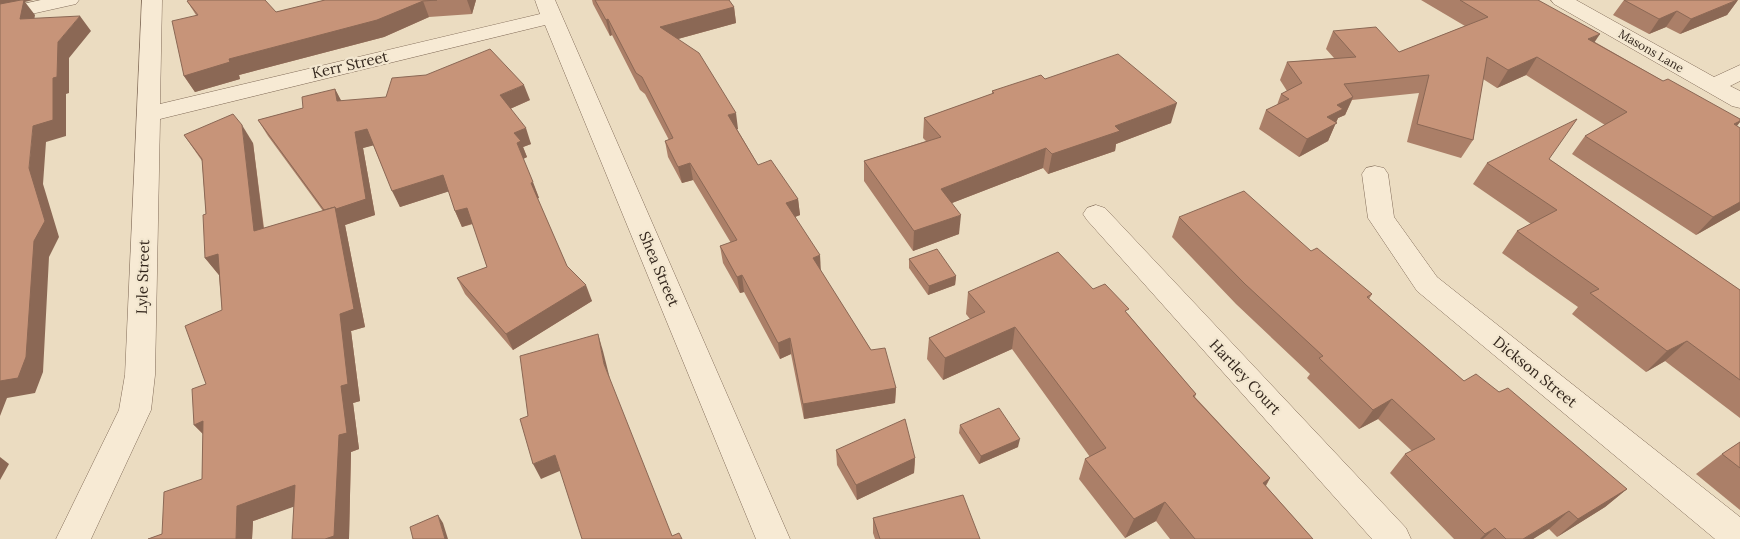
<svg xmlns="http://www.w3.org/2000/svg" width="1740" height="539" viewBox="0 0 1740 539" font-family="Lora,serif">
	<rect width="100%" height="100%" fill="#ebdcc1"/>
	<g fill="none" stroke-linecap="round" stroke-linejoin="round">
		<defs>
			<g id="minor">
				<polygon points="41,0 79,0 76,4 0,21 0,9"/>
				<polygon points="142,0 162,0 160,104 540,14 535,0 555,0 790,539 756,539 545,25 160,119 155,375 151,410 91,539 56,539 119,410 125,375"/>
				<polygon points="1551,0 1576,0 1714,77 1740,65 1740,81 1730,86 1740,91 1740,108 1732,106 1554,4"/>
				<polygon points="1375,166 1384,168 1388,174 1394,217 1437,277 1740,517 1740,539 1715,539 1417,291 1368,218 1362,174 1366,168"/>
				<polygon points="1096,205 1105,208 1406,528 1411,539 1372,539 1087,220 1083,214 1087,208"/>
			</g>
		</defs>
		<use href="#minor" stroke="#836d5a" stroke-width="1"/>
		<use href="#minor" fill="#f7ead4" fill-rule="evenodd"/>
	</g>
	<g fill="#ab7f68">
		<polygon points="325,0 476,0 472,14 429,17 384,37 239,75 240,79 195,92 184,76 196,15 187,1 276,12"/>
		<polygon points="592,0 729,0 734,7 736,23 678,39 738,129 737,129 758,165 798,199 800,215 795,217 820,270 871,350 896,388 895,403 804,419 791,354 780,359 744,292 740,293 723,263 720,246 731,243 693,180 682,183 668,157 665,141 669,140 645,94 640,90 612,35 610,36 593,4"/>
		<polygon points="1421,0 1538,0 1595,42 1663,81 1740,119 1740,122 1737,126 1740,128 1740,210 1696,235 1572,154 1585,136 1605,125 1526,75 1497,88 1483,79 1473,140 1461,158 1407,142 1419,93 1352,100 1345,115 1338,118 1328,141 1299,157 1259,129 1266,110 1277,105 1281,94 1287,91 1280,80 1287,62 1334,58 1326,49 1333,31 1399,52 1465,26"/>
		<polygon points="1624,0 1738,0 1727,15 1680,34 1666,27 1649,34 1613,15"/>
		<polygon points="1045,79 1171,123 1116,144 1115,151 1048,174 1043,168 952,203 959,234 913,251 864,181 864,161 926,141 923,138 924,118 992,94 992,91"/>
		<polygon points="335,89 341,101 530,100 510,109 531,144 523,147 527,157 523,159 539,198 537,198 567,266 592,301 513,350 465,294 457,278 487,267 473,224 462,227 455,211 449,191 400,207 373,145 363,148 375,215 345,225 365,327 351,331 360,401 353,403 359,449 351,452 349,539 292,539 294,506 253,521 252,539 148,539 162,534 202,479 203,434 194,425 206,384 222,310 219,275 205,258 206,214 202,161 184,135 253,143 264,228 323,211 268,136 258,120 303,108"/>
		<polygon points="1549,159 1740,290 1740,418 1665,361 1646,372 1572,314 1578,307 1502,253 1517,231 1531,224 1473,184 1487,163"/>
		<polygon points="1179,217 1311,251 1372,294 1369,299 1464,381 1499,392 1627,489 1605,507 1557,537 1549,529 1533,539 1454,539 1390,473 1405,454 1412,451 1378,419 1359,429 1307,378 1310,374 1236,304 1172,237"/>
		<polygon points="909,259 956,276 955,285 928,295 909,268"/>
		<polygon points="1093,289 1128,314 1196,394 1195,397 1270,478 1266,486 1313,539 1170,539 1156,521 1125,538 1079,479 1085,459 1090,457 1012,349 943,380 927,359 929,338 970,319 966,314 968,292"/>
		<polygon points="960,425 1018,447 979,464 959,433"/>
		<polygon points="1740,442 1740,510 1696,474 1722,454"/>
		<polygon points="836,450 915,458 914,473 857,500 837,465"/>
		<polygon points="873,518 980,539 875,539 873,533"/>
	</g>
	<g fill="#8b6855">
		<polygon points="0,0 33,0 25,2 35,15 32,34 20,19 0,7"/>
		<polygon points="467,0 476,0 472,14"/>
		<polygon points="1738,0 1727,15 1680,34 1691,19"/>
		<polygon points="423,1 429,17 384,37 239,75 240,79 195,92 184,76 229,59"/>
		<polygon points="734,7 736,23 663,43 660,27"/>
		<polygon points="1677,11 1666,27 1649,34 1659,19"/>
		<polygon points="80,16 91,31 69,58 69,93 66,94 66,136 46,142 43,184 59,237 49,257 43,372 35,393 7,398 0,416 0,381 29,168 33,126 58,42"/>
		<polygon points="608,19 612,35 610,36 606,20"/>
		<polygon points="1600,34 1588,52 1588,39"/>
		<polygon points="1537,57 1526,75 1497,88 1508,70"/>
		<polygon points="524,85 530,100 505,111 500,95"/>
		<polygon points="335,89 343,104 337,101"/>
		<polygon points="1353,97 1345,115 1338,118 1328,141 1299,157 1307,139 1337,105"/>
		<polygon points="1177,103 1171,123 1116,144 1115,151 1048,174 1052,154 1115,126"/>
		<polygon points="736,113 738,129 731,131 728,115"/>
		<polygon points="1740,121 1740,122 1726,138 1734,124"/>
		<polygon points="242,125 253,143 266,249 254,231"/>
		<polygon points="526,128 531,144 523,147 527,157 523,159 514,133"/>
		<polygon points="367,129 375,145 363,148 375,215 345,225 365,327 351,331 360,401 353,403 359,449 351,452 349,539 325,539 341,386 326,212 355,132"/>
		<polygon points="1046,148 1043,168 939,208 941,189"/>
		<polygon points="690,163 693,180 682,183 678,167"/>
		<polygon points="443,175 450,191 400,207 392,191"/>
		<polygon points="533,182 539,198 536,199 531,183"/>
		<polygon points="798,199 800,215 787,220 786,203"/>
		<polygon points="1740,202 1740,210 1696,235 1713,217"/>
		<polygon points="467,208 474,223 462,227 455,211"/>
		<polygon points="961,215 959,234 913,251 914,231"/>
		<polygon points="218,254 231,272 219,275 205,258"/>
		<polygon points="820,255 821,272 813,258"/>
		<polygon points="742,275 744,292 740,293 737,277"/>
		<polygon points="956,276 955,285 928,295 929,286"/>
		<polygon points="586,285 592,301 513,350 506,334"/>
		<polygon points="1015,327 1012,349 943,380 945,358"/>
		<polygon points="598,334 603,351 610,379 604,364"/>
		<polygon points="790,338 791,354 780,359 778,343"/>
		<polygon points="1687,341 1665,361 1646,372 1667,351"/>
		<polygon points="896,388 895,403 804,419 803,404"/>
		<polygon points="1392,399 1378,419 1359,429 1373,410"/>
		<polygon points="203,421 210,441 194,425"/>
		<polygon points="1020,439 1018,447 979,464 981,456"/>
		<polygon points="555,455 562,470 541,479 533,464"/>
		<polygon points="0,457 9,464 0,480"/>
		<polygon points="915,458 914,473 857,500 856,485"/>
		<polygon points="1270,478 1258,498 1263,483"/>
		<polygon points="295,485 310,501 253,521 252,539 236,539 237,506"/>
		<polygon points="1627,489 1605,507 1557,537 1578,519"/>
		<polygon points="1165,502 1156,521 1125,538 1134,519"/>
		<polygon points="1569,511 1549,529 1533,539 1523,539"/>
		<polygon points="438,515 443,523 448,539 445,539"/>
		<polygon points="1495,528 1483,539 1480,539 1485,534"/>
	</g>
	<g fill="#c79479" stroke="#8b6855">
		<polygon points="21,0 24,0 20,19 80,16 58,42 57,77 53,78 53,120 33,126 29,168 45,221 34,241 26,357 18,378 0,381 0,4"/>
		<polygon points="189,0 265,0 276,12 325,0 437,0 423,1 377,20 229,59 230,62 184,76 172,21 198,15 187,1"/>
		<polygon points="595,0 729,0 734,7 660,27 699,53 736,113 728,115 758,165 771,160 798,199 786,203 820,255 813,258 871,350 885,348 896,388 803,404 790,338 778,343 742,275 737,277 720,246 737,240 690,163 678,167 665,141 673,138 642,77 636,73 608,19 606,20"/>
		<polygon points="1460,0 1538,0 1600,34 1588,39 1663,81 1668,79 1740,119 1740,121 1734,124 1740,128 1740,202 1713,217 1585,136 1627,112 1537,57 1508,70 1487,57 1473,140 1417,124 1429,75 1344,84 1353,97 1337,105 1343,109 1327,117 1337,123 1307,139 1266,110 1289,99 1281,94 1302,83 1287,62 1356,57 1333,31 1376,27 1399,52 1488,17"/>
		<polygon points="1624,0 1737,0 1691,19 1677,11 1659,19"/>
		<polygon points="490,49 524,85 500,95 526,128 514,133 521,141 517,143 533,182 531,183 567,266 586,285 506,334 457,278 487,267 467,208 455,211 443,175 392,191 367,129 355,132 366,199 336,209 335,207 324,210 258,120 303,108 302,97 335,89 337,101 386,97 392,78 426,75"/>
		<polygon points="1118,54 1177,103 1115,126 1120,131 1052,154 1046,148 941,189 961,215 914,231 864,161 941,137 924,118 994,93 992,91 1041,75 1045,79"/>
		<polygon points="233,114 242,125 254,231 335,207 354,309 340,314 348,384 341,386 347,433 339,435 334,536 325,539 292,539 295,485 237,506 236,539 148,539 162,534 164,492 202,479 203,421 194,425 192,389 206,384 185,326 222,310 218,254 205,258 203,215 206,214 202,159 184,135"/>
		<polygon points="1577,119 1549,159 1740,290 1740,380 1687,341 1667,351 1590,293 1599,289 1517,231 1557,210 1487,163"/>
		<polygon points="1244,191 1311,251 1317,248 1372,294 1367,297 1464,381 1476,374 1499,392 1508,388 1627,489 1578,519 1569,511 1523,539 1506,539 1495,528 1485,534 1405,454 1435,439 1392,399 1373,410 1319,358 1323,356 1245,284 1179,217"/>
		<polygon points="937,249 956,276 929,286 909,259"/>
		<polygon points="1058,252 1093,289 1105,284 1129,309 1125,311 1196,394 1193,396 1270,478 1263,483 1313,539 1195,539 1165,502 1134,519 1085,459 1106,448 1015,327 945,358 929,338 985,312 968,292"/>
		<polygon points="598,334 604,364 672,536 679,533 682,539 582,539 555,455 533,464 520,419 528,416 520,356"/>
		<polygon points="999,408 1020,439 981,456 960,425"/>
		<polygon points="905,419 915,458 856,485 836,450"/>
		<polygon points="1740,442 1740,468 1722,454"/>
		<polygon points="963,495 980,539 880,539 873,518"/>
		<polygon points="438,515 445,539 413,539 410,527"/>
	</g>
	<g text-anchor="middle" stroke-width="4.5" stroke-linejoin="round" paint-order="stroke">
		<g font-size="12" fill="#34271d" stroke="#f3e7d0">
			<text transform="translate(1651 51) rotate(30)" y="4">Masons Lane</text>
		</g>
		<g font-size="15" fill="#34271d" stroke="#f3e7d0">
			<text transform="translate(350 65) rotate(-13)" y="5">Kerr Street</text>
			<text transform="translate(659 269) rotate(67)" y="5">Shea Street</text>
			<text transform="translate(143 277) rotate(-88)" y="5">Lyle Street</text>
			<text transform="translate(1535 372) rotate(39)" y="5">Dickson Street</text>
			<text transform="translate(1245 377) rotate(47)" y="5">Hartley Court</text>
		</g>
	</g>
</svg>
